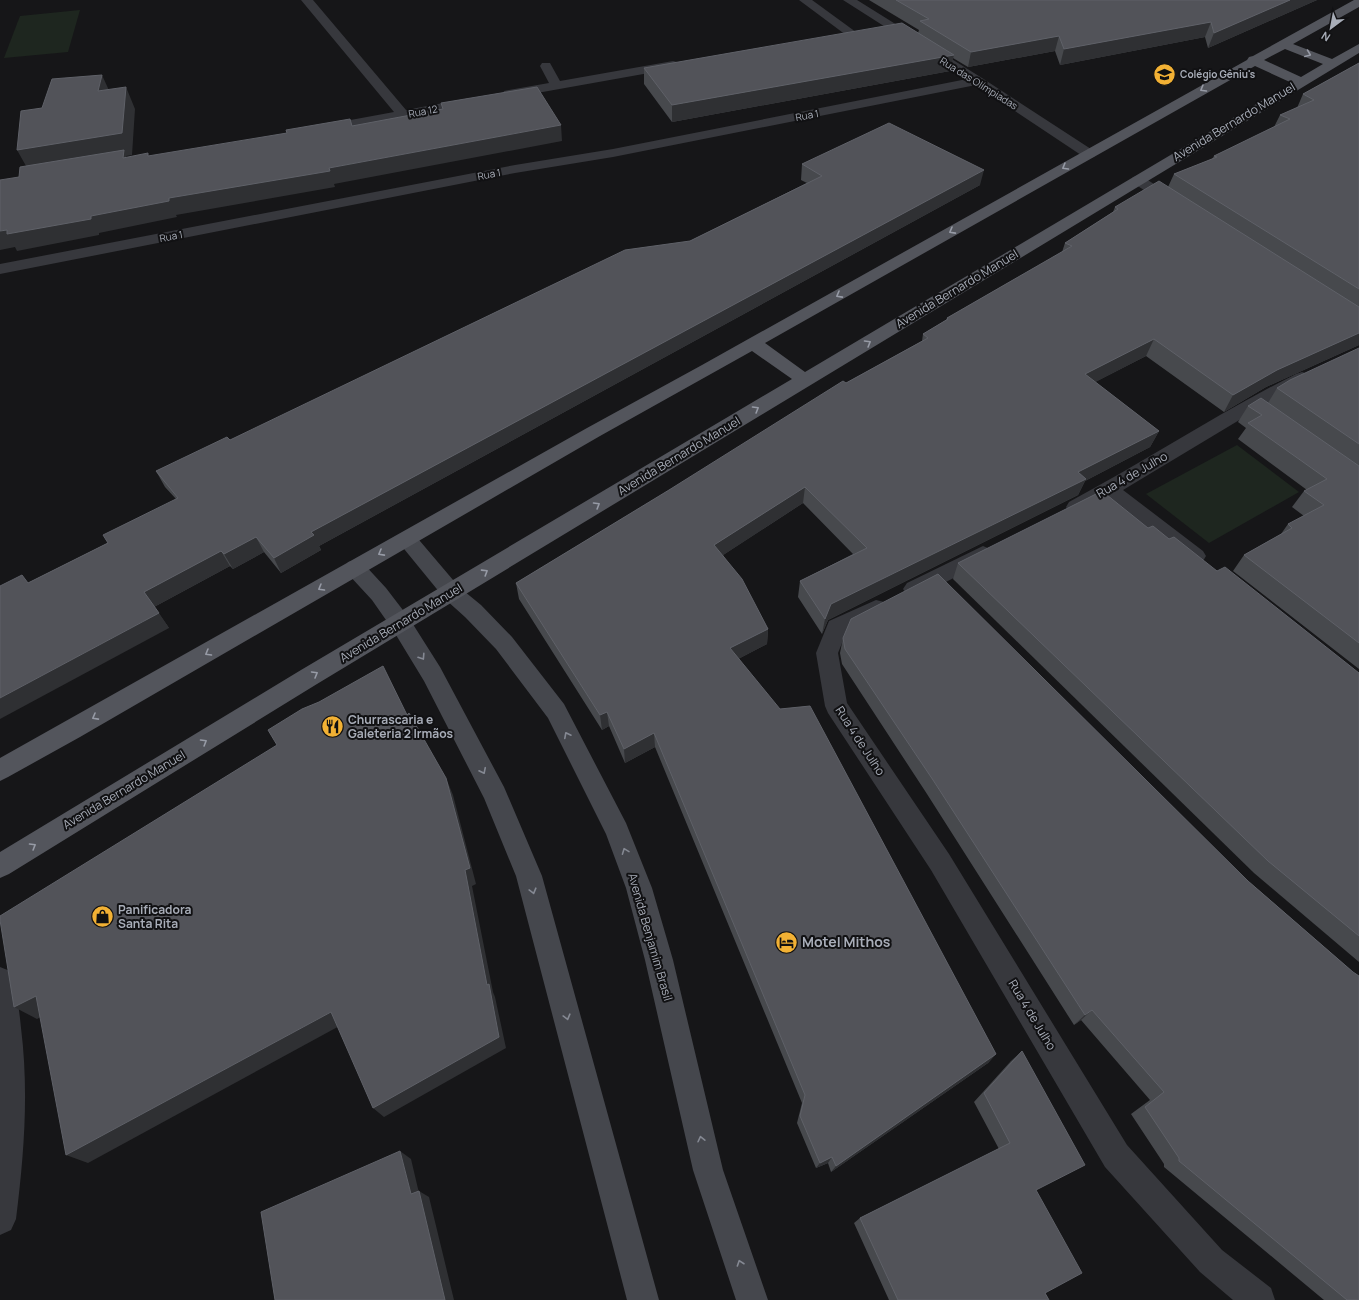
<svg xmlns="http://www.w3.org/2000/svg" width="1359" height="1300" viewBox="0 0 1359 1300" font-family="Manrope,sans-serif">
	<rect width="100%" height="100%" fill="#161618"/>
	<g fill="#1e261f">
		<polygon points="80,10 68,52 4,58 20,16"/>
		<polygon points="1237,445 1299,492 1209,543 1146,494"/>
	</g>
	<g fill="none" stroke-linecap="round" stroke-linejoin="round">
		<g fill="#37383d" fill-rule="evenodd">
			<polygon points="301,0 313,0 406,110 470,98 475,99 477,102 475,105 470,106 323,133 318,132 316,129 318,126 394,112"/>
			<polygon points="799,0 812,0 860,35 858,38 850,38"/>
			<polygon points="843,0 857,0 982,78 1094,151 1096,154 1094,157 1089,158 1084,157 976,85 613,157 515,173 0,274 0,264 515,165 613,149 967,79"/>
			<polygon points="673,61 677,62 679,65 677,68 509,98 504,97 503,94 504,91 509,90 549,83 540,66 542,63 550,63 560,81"/>
			<polygon points="1138,176 1143,177 1179,200 1181,203 1179,206 1174,207 1169,206 1133,183 1131,180 1133,177"/>
			<path d="M1302,372L1308,374L1311,378L1308,382L1251,413L1123,490L1203,551L1206,556L1203,561L1196,564L1189,561L1107,499C1095,505 1083,516 1069,512L1066,507L1069,502C1146,461 1218,413 1296,374Z"/>
			<polygon points="983,546 990,549 993,554 990,559 921,595 914,597 907,595 903,589 907,583"/>
			<polygon points="876,600 884,602 887,608 884,614 846,633 838,653 847,703 949,854 1127,1145 1222,1250 1271,1288 1275,1300 1233,1300 1200,1272 1105,1167 931,870 828,713 825,706 816,653 829,621"/>
		</g>
		<path fill="#37383d" fill-rule="evenodd" d="M0,967L10,971C17,990 19,1008 21,1028C29,1092 24,1155 16,1219L11,1230L0,1235Z"/>
		<g fill="#45474d" fill-rule="evenodd">
			<polygon points="407,532 414,534 459,587 481,605 512,637 564,704 626,823 652,888 673,960 723,1170 768,1300 736,1300 693,1170 645,960 626,888 606,834 548,718 496,649 465,617 445,599 400,544 397,539 400,534"/>
			<polygon points="355,560 362,562 386,588 409,618 440,667 504,787 542,876 659,1300 627,1300 516,876 484,798 424,681 393,630 372,600 348,574 345,568 348,562"/>
		</g>
		<path fill="#53555c" fill-rule="evenodd" d="M1354,0H1359V7L1293,44L1332,59L1359,44V53L317,684L9,874L0,878V852L301,670L792,379L752,351L600,436L80,737L8,777L0,781V758L587,428L702,365L1247,60L1249,57L1253,56ZM1285,49L1323,64L1301,77L1264,60ZM1255,66L1292,83L805,372L765,343Z"/>
	</g>
	<g fill="#47494d">
		<polygon points="869,0 1317,0 1208,48 1205,37 1060,65 1055,51 968,67 953,58 950,71 672,122 644,84 644,68 918,33 919,30"/>
		<polygon points="1359,63 1359,345 1266,387 1224,412 1146,356 1095,382 1159,431 1150,447 1085,481 1078,495 828,620 822,634 798,597 800,581 853,554 803,503 723,555 768,629 767,644 738,659 996,1054 988,1063 831,1172 828,1163 816,1168 797,1123 802,1103 655,747 625,763 609,726 602,730 519,599 516,583 846,383 922,341 923,334 946,320 947,318 1062,252 1065,243 1113,212 1115,207 1168,187 1174,174 1212,159 1214,156 1274,127 1280,115 1297,108 1303,94"/>
		<polygon points="802,164 980,185 319,546 321,550 281,573 264,552 233,569 230,566 154,607 169,628 28,583 108,543 176,499 165,487 156,471 230,440 690,241 807,183 801,180"/>
		<polygon points="1359,348 1359,669 1233,571 1244,555 1281,534 1288,524 1304,516 1292,507 1304,491 1307,490 1238,439 1246,428 1238,422 1248,406 1268,403 1277,388"/>
		<polygon points="1148,528 1169,539 1217,571 1359,673 1359,962 1254,873 953,579 958,563"/>
		<polygon points="843,638 1248,881 1353,972 1359,1300 1324,1300 1164,1167 1164,1164 1131,1114 1150,1100 1081,1020 1074,1025 927,794 842,664 840,653"/>
		<polygon points="1022,1051 1036,1190 1045,1293 1049,1300 889,1300 854,1223 860,1218 999,1149 974,1102 1011,1061"/>
	</g>
	<g fill="#2f3033">
		<polygon points="1290,0 1317,0 1208,48 1214,33"/>
		<polygon points="1211,22 1205,37 1060,65 1064,49"/>
		<polygon points="1059,36 1055,51 968,67 971,52"/>
		<polygon points="954,55 950,71 672,122 672,105"/>
		<polygon points="102,75 112,97 98,91"/>
		<polygon points="126,87 135,109 132,155 126,156 131,166 30,173 17,150"/>
		<polygon points="561,125 562,141 334,184 335,187 176,215 177,217 99,233 99,235 17,251 15,247 0,250 0,231 91,216 169,198 329,168"/>
		<polygon points="984,170 980,185 319,546 321,550 281,573 274,558 311,532"/>
		<polygon points="1359,333 1359,345 1266,387 1224,412 1233,395 1277,370"/>
		<polygon points="1154,339 1146,356 1078,391 1085,374"/>
		<polygon points="1159,431 1150,447 1085,481 1078,495 828,620 822,634 825,619 831,604 1078,472"/>
		<polygon points="805,487 803,503 714,561 714,545"/>
		<polygon points="256,537 264,552 233,569 224,554"/>
		<polygon points="221,551 230,566 154,607 144,592"/>
		<polygon points="159,613 169,628 0,719 0,698"/>
		<polygon points="768,629 767,644 729,664 730,648"/>
		<polygon points="607,712 609,726 602,730 600,715"/>
		<polygon points="654,733 655,747 625,763 624,749"/>
		<polygon points="446,778 453,795 476,884 472,886 493,992 495,997 506,1048 384,1117 373,1108"/>
		<polygon points="36,996 58,1008 37,1019 14,1007"/>
		<polygon points="1092,1010 1081,1020 1074,1025 1085,1015"/>
		<polygon points="331,1012 343,1024 88,1163 66,1155"/>
		<polygon points="996,1054 988,1063 831,1172 836,1166"/>
		<polygon points="400,1151 411,1159 419,1193 419,1191 429,1197 454,1300 445,1300 411,1194"/>
		<polygon points="832,1157 828,1163 816,1168 820,1163"/>
	</g>
	<g fill="#525359" stroke="#5f6168">
		<polygon points="896,0 1290,0 1214,33 1211,22 1064,49 1059,36 971,52 920,21 929,19"/>
		<polygon points="902,23 954,55 672,105 644,68"/>
		<polygon points="1359,63 1359,289 1174,174 1217,157 1214,156 1290,119 1280,115 1314,100 1303,94"/>
		<polygon points="102,75 98,91 126,87 122,133 17,150 21,111 42,108 52,79"/>
		<polygon points="537,87 561,125 329,168 330,171 169,198 169,201 91,216 91,219 7,234 7,230 0,231 0,180 19,177 20,167 124,150 123,158 148,153 148,156 287,133 286,130 350,119 352,126 443,109 441,103"/>
		<polygon points="889,123 984,170 311,532 314,535 274,558 256,537 224,554 221,551 144,592 159,613 0,698 0,586 22,575 28,583 108,543 103,535 178,498 156,471 227,437 230,440 625,250 690,241 822,176 802,164"/>
		<polygon points="1159,181 1359,307 1359,333 1277,370 1233,395 1154,339 1085,374 1159,431 1078,472 1086,479 831,604 825,619 800,581 867,548 805,487 714,545 742,579 768,629 730,648 780,709 810,706 996,1054 836,1166 832,1157 820,1163 800,1116 805,1095 654,733 624,749 607,712 600,715 516,583 669,490 843,381 846,383 928,338 923,334 948,319 947,318 1072,246 1065,243 1118,209 1115,207"/>
		<polygon points="1359,348 1359,444 1277,388 1290,380"/>
		<polygon points="1261,398 1359,466 1359,643 1244,555 1292,528 1288,524 1324,505 1304,491 1327,479 1248,423 1262,415 1248,406"/>
		<polygon points="1102,491 1148,528 1153,526 1169,539 1174,537 1217,571 1225,567 1359,673 1359,936 1268,861 958,563"/>
		<polygon points="938,574 1248,881 1353,972 1359,976 1359,1300 1347,1300 1179,1161 1179,1158 1145,1107 1164,1092 1092,1010 1085,1015 933,780 845,649 843,638 851,619"/>
		<polygon points="383,666 407,715 409,713 446,778 470,868 465,870 487,985 489,984 499,1037 373,1108 331,1012 66,1155 36,996 14,1007 0,920 0,916 277,745 268,730 302,709 319,702"/>
		<polygon points="1022,1051 1085,1165 1036,1190 1082,1273 1045,1293 1049,1300 898,1300 860,1218 1010,1143 984,1093"/>
		<polygon points="400,1151 411,1194 419,1191 445,1300 275,1300 261,1212"/>
	</g>
	<defs><path id="oneway-chevron" d="M-2-3.5L2.5 0L-2 3.5" fill="none" stroke-width="1.6" stroke-linecap="round" stroke-linejoin="round"/></defs>
	<g stroke="#979ba6">
		<use href="#oneway-chevron" transform="translate(1308 54) rotate(22)"/>
		<use href="#oneway-chevron" transform="translate(1203 89) rotate(150)"/>
		<use href="#oneway-chevron" transform="translate(1065 167) rotate(150)"/>
		<use href="#oneway-chevron" transform="translate(952 231) rotate(151)"/>
		<use href="#oneway-chevron" transform="translate(839 295) rotate(151)"/>
		<use href="#oneway-chevron" transform="translate(868 343) rotate(-31)"/>
		<use href="#oneway-chevron" transform="translate(756 409) rotate(-31)"/>
		<use href="#oneway-chevron" transform="translate(597 505) rotate(-31)"/>
		<use href="#oneway-chevron" transform="translate(381 553) rotate(151)"/>
		<use href="#oneway-chevron" transform="translate(485 572) rotate(-32)"/>
		<use href="#oneway-chevron" transform="translate(321 588) rotate(150)"/>
		<use href="#oneway-chevron" transform="translate(208 653) rotate(150)"/>
		<use href="#oneway-chevron" transform="translate(315 674) rotate(-30)"/>
		<use href="#oneway-chevron" transform="translate(95 717) rotate(151)"/>
		<use href="#oneway-chevron" transform="translate(204 742) rotate(-31)"/>
		<use href="#oneway-chevron" transform="translate(33 846) rotate(-31)"/>
	</g>
	<g stroke="#858993">
		<use href="#oneway-chevron" transform="translate(422 657) rotate(57)"/>
		<use href="#oneway-chevron" transform="translate(567 735) rotate(-117)"/>
		<use href="#oneway-chevron" transform="translate(483 771) rotate(64)"/>
		<use href="#oneway-chevron" transform="translate(625 851) rotate(-111)"/>
		<use href="#oneway-chevron" transform="translate(533 891) rotate(75)"/>
		<use href="#oneway-chevron" transform="translate(567 1017) rotate(75)"/>
		<use href="#oneway-chevron" transform="translate(701 1139) rotate(-103)"/>
		<use href="#oneway-chevron" transform="translate(740 1263) rotate(-109)"/>
	</g>
	<defs>
		<symbol id="school-disc" viewBox="-11 -11 22 22"><circle r="9.5" fill="#f2b134" stroke="#111113"/><path d="M0-5L7-2L0 1L-7-2ZM-4 1L0 2.5L4 1V4Q0 6-4 4Z" fill="#111"/></symbol>
		<symbol id="restaurant-disc" viewBox="-11 -11 22 22"><circle r="9.5" fill="#f2b134" stroke="#111113"/><path d="M-5-6h1v4h1v-4h1v4h1v-4h1v5L-1.5 .5V6h-2V.5L-5-1ZM5-6V6H3V1.5H1.5Q1.5-4 5-6Z" fill="#111"/></symbol>
		<symbol id="shop-disc" viewBox="-11 -11 22 22"><circle r="9.5" fill="#f2b134" stroke="#111113"/><path d="M-5-2.5h2.3a2.7 3.5 0 0 1 5.4 0H5L5.5 6h-11ZM-1.5-2.5h3a1.5 2.3 0 0 0-3 0Z" fill="#111"/></symbol>
		<symbol id="hotel-disc" viewBox="-11 -11 22 22"><circle r="9.5" fill="#f2b134" stroke="#111113"/><path d="M-6-4.5h1.5V1H6V5H4.5V3h-9V5H-6ZM-4 0a1.8 1.8 0 1 1 3.6 0ZM.5 0V-2.5h3Q6-2.5 6 0Z" fill="#111"/></symbol>
	</defs>
	<g fill-rule="evenodd">
		<use href="#school-disc" x="1152" y="62" width="25" height="25"/>
		<use href="#restaurant-disc" x="320" y="714" width="25" height="25"/>
		<use href="#shop-disc" x="90" y="904" width="25" height="25"/>
		<use href="#hotel-disc" x="774" y="930" width="25" height="25"/>
	</g>
	<g text-anchor="middle" stroke-width="4" stroke-linejoin="round" paint-order="stroke">
		<g font-size="10" font-weight="bold" fill="#a8adb8" stroke="#111113" text-anchor="start">
			<text x="1180" y="78">Colégio Gêniu's</text>
		</g>
		<g font-size="10" fill="#a8adb8" stroke="#111113">
			<text transform="translate(979 83) rotate(32)" y="4">Rua das Olímpiadas</text>
			<text transform="translate(423 111) rotate(-11)" y="4">Rua 12</text>
			<text transform="translate(807 115) rotate(-11)" y="4">Rua 1</text>
			<text transform="translate(489 174) rotate(-11)" y="4">Rua 1</text>
			<text transform="translate(171 236) rotate(-11)" y="4">Rua 1</text>
		</g>
		<g font-size="12" fill="#a8adb8" stroke="#111113">
			<text transform="translate(1234 122) rotate(-31)" y="4">Avenida Bernardo Manuel</text>
			<text transform="translate(957 289) rotate(-31)" y="4">Avenida Bernardo Manuel</text>
			<text transform="translate(679 456) rotate(-31)" y="4">Avenida Bernardo Manuel</text>
			<text transform="translate(1132 475) rotate(-30)" y="4">Rua 4 de Julho</text>
			<text transform="translate(401 623) rotate(-31)" y="4">Avenida Bernardo Manuel</text>
			<text transform="translate(860 741) rotate(57)" y="4">Rua 4 de Julho</text>
			<text transform="translate(124 790) rotate(-31)" y="4">Avenida Bernardo Manuel</text>
			<text transform="translate(650 937) rotate(74)" y="4">Avenida Benjamim Brasil</text>
			<text transform="translate(1032 1015) rotate(59)" y="4">Rua 4 de Julho</text>
		</g>
		<g font-size="12" font-weight="bold" fill="#a8adb8" stroke="#111113" text-anchor="start">
			<text x="348" y="724">Churrascaria e<tspan x="348" dy="14">Galeteria 2 Irmãos</tspan></text>
			<text x="118" y="914">Panificadora<tspan x="118" dy="14">Santa Rita</tspan></text>
		</g>
		<g font-size="14" font-weight="bold" fill="#a8adb8" stroke="#111113" text-anchor="start">
			<text x="802" y="947">Motel Mithos</text>
		</g>
	</g>
	<g transform="translate(1331 28) rotate(212)" stroke="#111113" stroke-width="3" paint-order="stroke">
	<path d="M0-3L7 15L0 10L-7 15Z" fill="#a8adb8"/>
	<text y="-6" font-size="11" font-weight="bold" text-anchor="middle" fill="#a8adb8">N</text>
	</g>
</svg>
